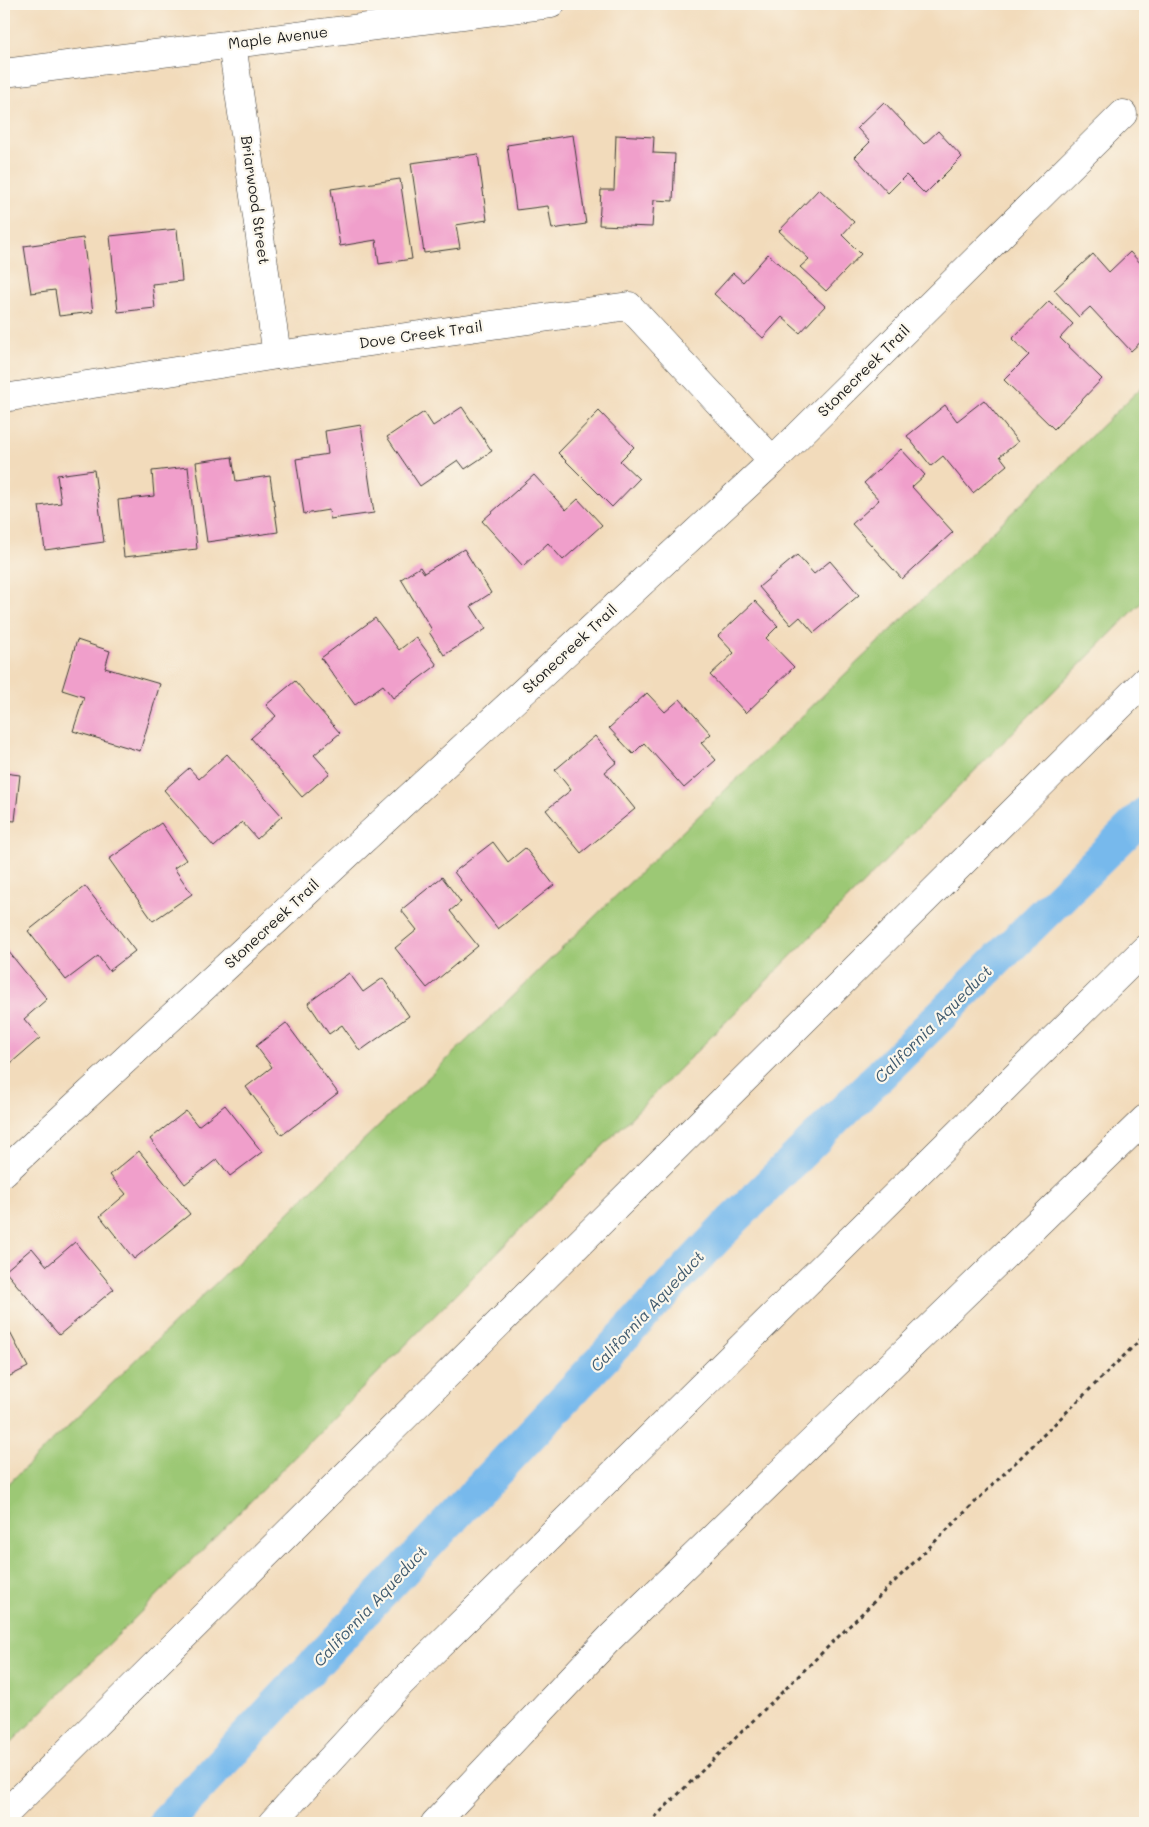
<svg xmlns="http://www.w3.org/2000/svg" width="1149" height="1827" viewBox="0 0 1149 1827" font-family="Mali,sans-serif">
	<rect width="100%" height="100%" fill="#fbf7ec"/>
	<filter id="ink" filterUnits="userSpaceOnUse"><feTurbulence type="fractalNoise" baseFrequency=".02" numOctaves="2"/><feDisplacementMap in="SourceGraphic" scale="10" xChannelSelector="R" yChannelSelector="G"/><feConvolveMatrix kernelMatrix="1 2 1 2 8 2 1 2 1" color-interpolation-filters="sRGB"/></filter>
	<filter id="wash" filterUnits="userSpaceOnUse"><feTurbulence type="fractalNoise" baseFrequency=".0096" numOctaves="4" result="noise"/><feDisplacementMap in="SourceGraphic" scale="20" xChannelSelector="R" yChannelSelector="G"/><feGaussianBlur stdDeviation="1.12" result="paint"/><feColorMatrix in="noise" values="0 0 0 0 0 0 0 0 0 0 0 0 0 0 0 0 0 1.4 0 .05"/><feComposite in="paint" operator="in"/></filter>
	<g filter="url(#wash)">
		<rect width="100%" height="100%" fill="#f2dbbb"/>
		<polygon fill="#9cc875" stroke="#5c7248" points="1145,384 1145,599 4,1750 4,1488"/>
		<g fill="none" stroke-linecap="round" stroke-linejoin="round">
			<polyline stroke="#77b9ec" stroke-width="34" points="165,1823 733,1220 1145,814"/>
		</g>
		<g id="blocks">
			<g fill="#f09fcb">
				<polygon points="884,102 924,144 938,131 962,157 925,194 906,175 888,193 855,157 870,142 857,128"/>
				<polygon points="573,135 586,224 552,229 548,206 516,210 507,145"/>
				<polygon points="616,135 654,137 653,153 675,154 673,201 654,200 652,227 599,225 601,190 614,190"/>
				<polygon points="478,154 487,220 456,225 460,248 424,253 411,163"/>
				<polygon points="400,179 412,259 379,264 376,240 340,246 331,189"/>
				<polygon points="819,189 854,222 842,235 861,254 826,291 800,267 809,259 779,231"/>
				<polygon points="177,229 182,281 152,284 155,308 118,312 110,236"/>
				<polygon points="83,238 93,312 59,316 55,290 31,293 24,246"/>
				<polygon points="1130,252 1145,268 1145,338 1131,351 1090,307 1079,317 1054,290 1093,254 1109,272"/>
				<polygon points="768,254 825,306 800,333 782,317 763,338 714,294 733,273 743,282"/>
				<polygon points="1049,301 1073,324 1060,338 1102,379 1054,429 1004,380 1029,355 1012,339"/>
				<polygon points="984,400 1018,442 1000,456 1007,465 973,493 943,456 931,466 907,436 945,405 957,421"/>
				<polygon points="462,407 492,451 465,469 458,460 420,486 387,437 424,412 433,426"/>
				<polygon points="599,411 634,447 620,461 639,479 612,507 558,453"/>
				<polygon points="361,425 374,513 330,519 329,510 304,514 296,459 328,454 325,431"/>
				<polygon points="901,449 925,475 912,487 953,532 902,579 852,524 879,500 864,483"/>
				<polygon points="232,457 236,481 270,476 278,532 207,542 196,462"/>
				<polygon points="188,467 197,549 124,557 118,500 154,496 152,471"/>
				<polygon points="94,470 104,542 45,550 39,506 61,503 57,475"/>
				<polygon points="534,475 566,510 578,499 602,525 563,560 548,543 523,566 482,521"/>
				<polygon points="464,549 491,593 471,606 486,629 444,655 429,632 432,630 401,579 420,567 424,573"/>
				<polygon points="797,555 814,574 830,561 859,595 814,633 800,617 791,625 759,587"/>
				<polygon points="755,601 778,626 766,638 794,667 746,713 710,675 734,653 718,636"/>
				<polygon points="375,618 399,650 416,637 437,665 393,698 383,685 355,705 321,658"/>
				<polygon points="77,640 110,651 105,668 160,684 140,751 73,731 84,697 62,690"/>
				<polygon points="295,681 340,733 314,755 330,773 302,797 251,738 276,716 266,705"/>
				<polygon points="647,693 665,712 680,699 711,734 701,743 716,760 684,788 644,743 633,754 609,728"/>
				<polygon points="595,736 617,762 605,772 635,809 581,853 546,810 571,790 555,770"/>
				<polygon points="227,754 282,816 257,839 242,822 214,847 164,790 189,768 199,779"/>
				<polygon points="4,773 20,775 15,821 4,820"/>
				<polygon points="161,823 186,860 174,868 192,894 153,921 109,859"/>
				<polygon points="493,842 508,862 525,848 554,885 498,929 454,872"/>
				<polygon points="442,877 461,902 450,911 478,946 427,988 395,948 417,930 401,910"/>
				<polygon points="85,886 135,951 109,971 98,956 66,980 28,931"/>
				<polygon points="4,946 47,999 24,1019 40,1038 11,1063 4,1054"/>
				<polygon points="349,973 363,992 383,978 409,1016 360,1051 342,1025 329,1034 308,1003"/>
				<polygon points="286,1023 338,1093 282,1135 246,1087 272,1067 256,1046"/>
				<polygon points="225,1105 262,1152 230,1176 217,1159 185,1184 150,1139 186,1111 198,1126"/>
				<polygon points="139,1151 190,1214 134,1259 100,1216 126,1194 110,1175"/>
				<polygon points="75,1242 114,1289 59,1335 5,1271 32,1248 47,1266"/>
				<polygon points="4,1321 28,1367 4,1379"/>
			</g>
		</g>
	</g>
	<g filter="url(#ink)">
		<use href="#blocks" fill-opacity="0" stroke="#3c3934" stroke-width="1"/>
		<g fill="none" stroke-linecap="round" stroke-linejoin="round">
			<defs>
				<g id="minor">
					<polyline points="232,44 277,355"/>
					<polyline points="4,73 551,4"/>
					<polyline points="4,398 277,355 629,306 773,461"/>
					<polyline points="4,1172 773,461 1123,114"/>
					<polyline points="4,1815 1145,681"/>
					<polyline points="272,1823 401,1683 1145,949"/>
					<polyline points="435,1823 610,1638 1145,1119"/>
				</g>
			</defs>
			<use href="#minor" stroke="#3c3934" stroke-width="29"/>
			<polyline stroke="#3c3934" stroke-width="3" stroke-dasharray="4 4" stroke-linecap="butt" points="649,1823 1145,1335"/>
			<use href="#minor" stroke="#fff" stroke-width="28"/>
		</g>
	</g>
	<g text-anchor="middle" stroke-width="4.5" stroke-linejoin="round" paint-order="stroke">
		<g font-size="15" fill="#1c1c1c" stroke="#fbf7ec">
			<text transform="translate(278 38) rotate(-7)" y="5">Maple Avenue</text>
			<text transform="translate(255 200) rotate(82)" y="5">Briarwood Street</text>
			<text transform="translate(421 335) rotate(-8)" y="5">Dove Creek Trail</text>
			<text transform="translate(864 371) rotate(-45)" y="5">Stonecreek Trail</text>
			<text transform="translate(570 649) rotate(-43)" y="5">Stonecreek Trail</text>
			<text transform="translate(272 924) rotate(-43)" y="5">Stonecreek Trail</text>
		</g>
		<g font-size="16" font-style="italic" fill="#405b6f" stroke="#fbf7ec">
			<text transform="translate(933 1024) rotate(-45)" y="6">California Aqueduct</text>
			<text transform="translate(647 1311) rotate(-47)" y="6">California Aqueduct</text>
			<text transform="translate(370 1606) rotate(-47)" y="6">California Aqueduct</text>
		</g>
	</g>
	<rect width="1149" height="1827" fill="none" stroke="#fbf7ec" stroke-width="20"/>
</svg>
